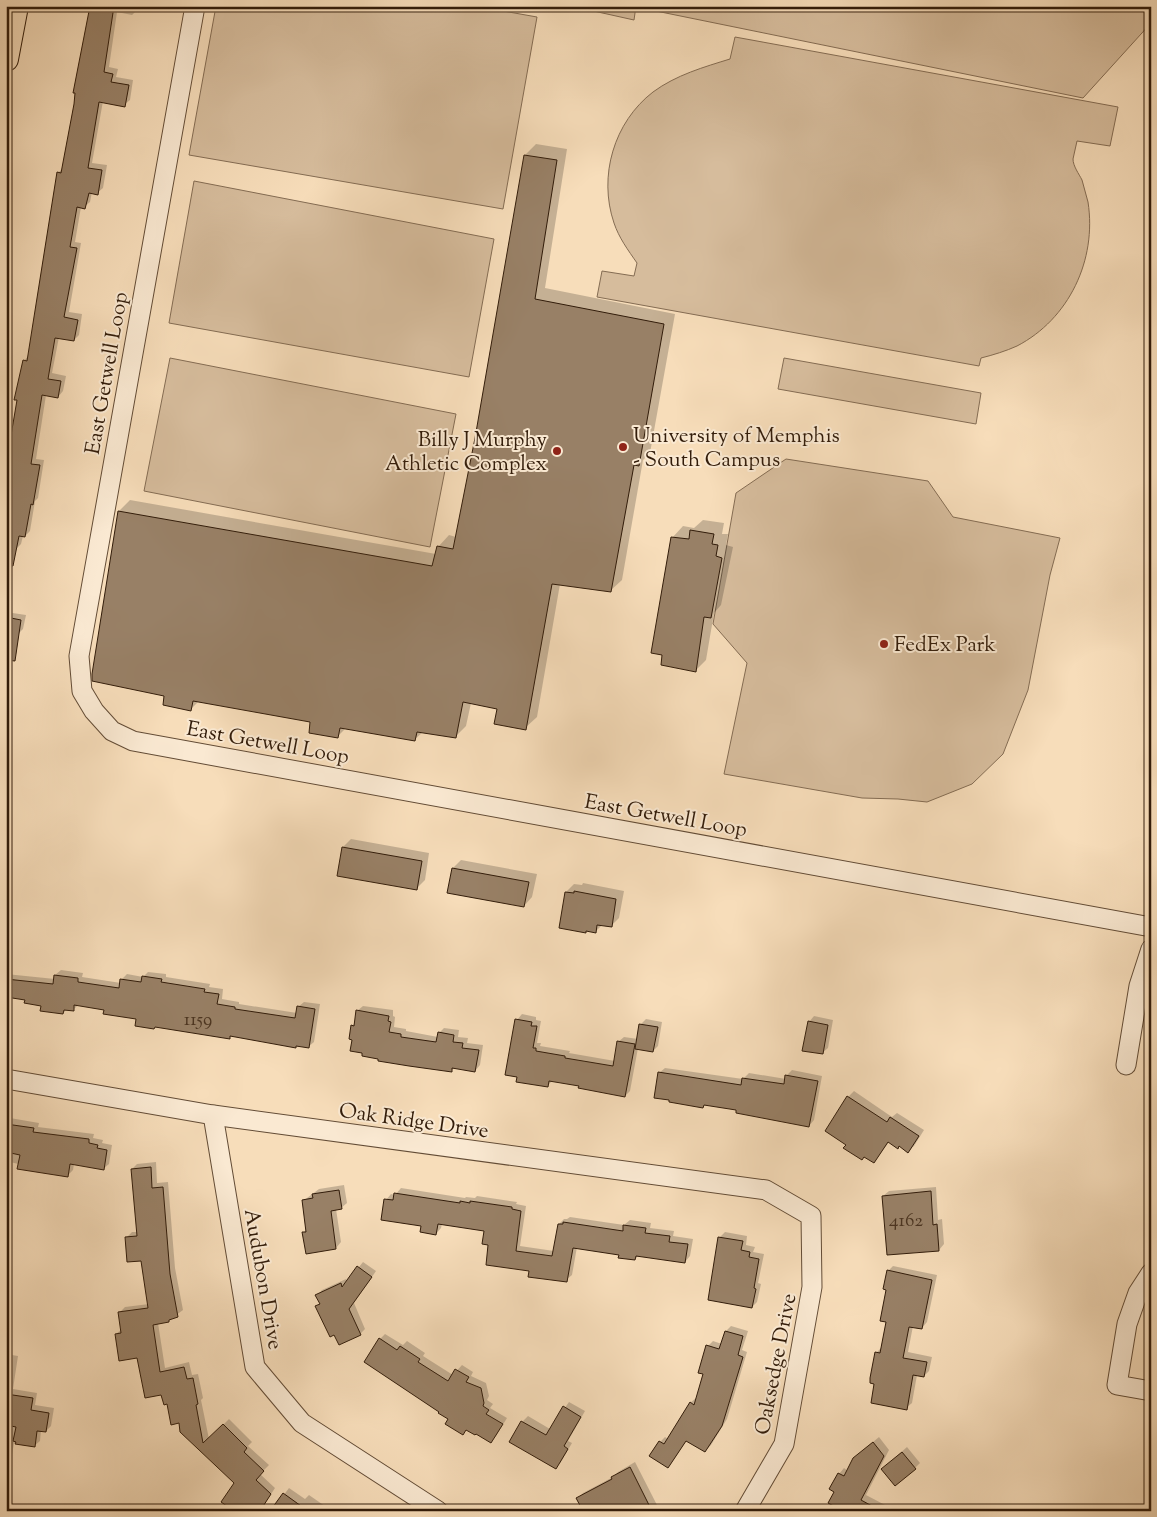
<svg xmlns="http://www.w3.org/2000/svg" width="1157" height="1517" viewBox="0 0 1157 1517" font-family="'Sorts Mill Goudy',serif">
	<rect width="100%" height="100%" fill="#f7ddba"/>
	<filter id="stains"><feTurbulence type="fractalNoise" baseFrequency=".004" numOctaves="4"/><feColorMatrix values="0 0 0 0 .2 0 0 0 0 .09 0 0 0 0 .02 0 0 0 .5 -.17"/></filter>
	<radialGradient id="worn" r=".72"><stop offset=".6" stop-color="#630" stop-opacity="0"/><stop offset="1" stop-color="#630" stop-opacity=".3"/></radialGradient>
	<g fill="#d6bc9c" stroke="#846c53">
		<polygon points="216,6 475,6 537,17 503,209 189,155"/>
		<polygon points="571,6 636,6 634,20"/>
		<polygon points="651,6 1151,6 1151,23 1083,98 651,10"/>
		<path d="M735,37L1118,107L1110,146L1077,141C1076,147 1074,153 1073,159C1073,166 1079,174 1082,180C1084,187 1086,195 1088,202C1097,260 1069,319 1017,346C1006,351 993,355 981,358L979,366L597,297L602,271L634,276L637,263C628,250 619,238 614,223C598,176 614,122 653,92C676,75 704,67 730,59Z"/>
		<polygon points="194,181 494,239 469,377 169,323"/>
		<polygon points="170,358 456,414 430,547 144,491"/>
		<polygon points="784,358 981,393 976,424 778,389"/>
		<polygon points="786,459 928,481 953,517 1060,538 1050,575 1028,690 1003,754 972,784 927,802 898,799 862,798 724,774 747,663 713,624 736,493"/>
	</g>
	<g fill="#0003">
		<polygon points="87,6 138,6 137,10 132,15 117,12 109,67 118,69 116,77 133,80 130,100 124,105 103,101 92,163 107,165 103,188 97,193 92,192 90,202 84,207 81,207 75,242 81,243 69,312 82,314 79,335 74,340 59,337 52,373 66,376 63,391 58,397 46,395 36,459 44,460 38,498 35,501 30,531 25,536 23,536 21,544 15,550 6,592 6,471 24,361 29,355 58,173 64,167 91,8 87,8"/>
		<polygon points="536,144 567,149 545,288 675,314 650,453 643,460 622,580 610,591 560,584 537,717 525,728 498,708 471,703 466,726 455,737 423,732 414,740 346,728 338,736 312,721 199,701 191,709 165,695 119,511 130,500 436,554 438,547 449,535 456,537 476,438 525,155"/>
		<polygon points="703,520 724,523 722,534 728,534 726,545 733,547 721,605 714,613 706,660 695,671 672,538 683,526 694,528"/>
		<polygon points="6,612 26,615 23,629 18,634 6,632"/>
		<polygon points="351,839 429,853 425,880 416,889 338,875 343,847"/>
		<polygon points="461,860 537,874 532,897 524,906 453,868"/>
		<polygon points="583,883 624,891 619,918 611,926 602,925 596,931 566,892 574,884 582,885"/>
		<polygon points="61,970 83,973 82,977 121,983 121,980 127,974 143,977 148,972 166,974 166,977 210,984 209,987 223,989 222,999 239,1002 239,1004 297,1013 298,1007 304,1002 320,1004 314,1042 308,1047 232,1035 230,1037 137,1018 106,1009 78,1005 73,1010 67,1009 63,1013 26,999 6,996 6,974 55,979 55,975"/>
		<polygon points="363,1006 393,1010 393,1016 395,1017 394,1027 406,1029 406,1031 438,1037 439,1033 444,1028 459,1030 458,1037 468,1038 467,1043 483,1045 480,1065 475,1071 455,1067 451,1071 364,1052 353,1039 352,1026 355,1023 357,1011"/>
		<polygon points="522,1014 536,1017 536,1020 541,1021 537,1043 541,1043 540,1046 570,1051 569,1053 615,1061 618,1042 624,1037 638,1039 640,1025 646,1019 662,1022 658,1046 653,1051 638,1048 630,1091 625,1096 580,1084 553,1080 547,1086 517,1020"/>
		<polygon points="814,1016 833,1020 828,1048 822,1053 809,1022"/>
		<polygon points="665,1068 743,1079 749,1073 786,1079 786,1076 792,1070 822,1076 814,1120 809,1126 738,1109 705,1104 703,1106 659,1073"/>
		<polygon points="854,1091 892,1117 897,1113 924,1130 914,1146 908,1151 900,1145 889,1142 874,1162 826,1131 848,1097"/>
		<polygon points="10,1118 39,1123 38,1127 94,1134 93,1138 103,1140 102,1143 112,1145 109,1164 103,1169 74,1164 73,1170 67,1176 6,1161 6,1122"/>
		<polygon points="156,1162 157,1183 168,1182 175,1268 183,1310 168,1321 158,1323 165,1368 189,1362 192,1375 198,1374 203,1398 201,1400 209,1439 229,1419 252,1442 248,1446 269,1465 260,1474 275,1488 260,1511 180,1422 138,1357 116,1334 122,1329 119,1313 125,1307 149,1304 142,1260 126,1238 132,1232 138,1232 132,1169 137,1164"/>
		<polygon points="344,1185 347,1203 341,1208 336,1209 341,1242 336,1248 303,1233 307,1229 303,1201 319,1189"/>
		<polygon points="936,1187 938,1220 942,1219 944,1244 939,1250 883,1196 889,1191"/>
		<polygon points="401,1188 465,1198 466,1197 475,1198 477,1196 517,1202 516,1204 526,1206 520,1246 554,1251 559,1224 564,1219 567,1219 570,1217 624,1225 630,1220 651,1223 650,1228 674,1231 673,1236 693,1239 690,1256 685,1262 639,1255 635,1259 620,1254 577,1247 572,1275 566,1280 530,1270 490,1244 486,1230 442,1224 441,1228 436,1234 386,1200 391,1194 395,1195"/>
		<polygon points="725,1232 747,1236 746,1245 755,1247 753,1252 764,1254 758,1283 761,1284 757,1302 752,1307 710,1299 720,1237"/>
		<polygon points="363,1262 376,1271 354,1303 365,1329 360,1334 317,1307 320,1303 317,1296 322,1290 346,1279 347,1282"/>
		<polygon points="893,1266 937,1275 927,1322 922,1328 913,1326 908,1352 932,1357 929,1371 924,1376 917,1375 912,1403 906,1408 876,1383 876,1353 882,1347 887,1321 888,1271"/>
		<polygon points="6,1288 10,1291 6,1297"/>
		<polygon points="731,1326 748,1331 742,1350 747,1352 727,1419 711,1445 705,1451 687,1440 668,1466 660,1442 665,1437 668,1439 690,1403 696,1398 697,1398 705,1374 708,1346 713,1341 722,1344 726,1331"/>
		<polygon points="385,1334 403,1345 407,1341 425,1353 423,1356 453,1375 462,1365 473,1372 471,1376 486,1383 489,1396 487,1400 493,1404 490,1408 507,1418 496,1436 491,1441 476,1433 467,1429 463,1433 440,1411 380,1339"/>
		<polygon points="6,1354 18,1356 13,1389 37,1393 35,1405 54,1408 51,1426 46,1431 41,1430 40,1441 34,1446 14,1443 6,1489"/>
		<polygon points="569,1402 585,1411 568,1441 572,1443 561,1462 555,1468 511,1441 522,1422 528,1416 550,1429"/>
		<polygon points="879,1437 889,1450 866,1495 887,1506 884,1511 826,1511 836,1492 839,1474 844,1468 848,1471 860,1453"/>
		<polygon points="907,1447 920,1463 915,1468 888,1464"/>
		<polygon points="1151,1454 1151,1471 1148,1471"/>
		<polygon points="635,1462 657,1505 652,1511 578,1498 583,1493 613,1477 618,1472"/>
		<polygon points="289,1488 305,1499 309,1495 332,1511 279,1511 274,1508"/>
	</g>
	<g fill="#988066" stroke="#321c0a">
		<polygon points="90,6 114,6 104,72 113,74 111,82 129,85 125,107 99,102 88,168 102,170 98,195 89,193 85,209 77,207 70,247 77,248 64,317 78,320 74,341 55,338 48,379 61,381 58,398 42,395 31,464 40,465 33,505 31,504 25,537 19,536 13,566 6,565 6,465 17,400 14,400 23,360 27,361 57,172 61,173 74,104 75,93 73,93"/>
		<polygon points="524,155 557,160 535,299 664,324 639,466 634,465 611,592 552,584 526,730 494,724 497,709 463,702 456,738 417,732 415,741 340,728 338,738 309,733 310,722 193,701 191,711 163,705 164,696 92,681 92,674 118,511 432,566 437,546 453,549 475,438"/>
		<polygon points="690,530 714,534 712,544 718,545 716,556 722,558 711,618 704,617 696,672 661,665 662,655 651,653 671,537 689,539"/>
		<polygon points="6,617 21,620 15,661 6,660"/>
		<polygon points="342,847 422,861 417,890 337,876"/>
		<polygon points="452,868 529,882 524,907 447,893"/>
		<polygon points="574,891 616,899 612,927 597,925 596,933 586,931 586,933 559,928 565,892 574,893"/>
		<polygon points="54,975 78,978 78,982 119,988 120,979 141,982 142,976 162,979 161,982 205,989 204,992 219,994 217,1004 235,1007 235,1009 295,1018 297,1006 315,1009 309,1048 296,1046 296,1048 230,1036 230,1039 155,1027 154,1029 135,1026 136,1019 103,1014 104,1010 74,1005 74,1011 64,1010 63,1014 40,1011 41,1006 24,1003 25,1000 6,997 6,979 53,984"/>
		<polygon points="356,1010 389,1016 388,1021 391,1022 389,1032 401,1034 401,1037 436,1042 438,1032 454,1035 453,1042 463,1043 462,1048 479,1050 475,1072 452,1068 452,1072 409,1066 378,1061 378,1059 362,1056 362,1053 350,1051 352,1040 349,1039 351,1025 354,1026"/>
		<polygon points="515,1019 532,1022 531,1026 537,1026 533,1048 536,1048 536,1051 565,1056 565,1058 613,1066 617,1041 635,1044 625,1097 578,1088 579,1086 549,1081 548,1087 516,1082 517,1077 505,1075"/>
		<polygon points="808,1021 828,1025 823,1054 802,1051"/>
		<polygon points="639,1024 658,1027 653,1052 635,1049"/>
		<polygon points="658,1072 741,1085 742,1078 784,1084 785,1075 818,1081 809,1127 736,1113 736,1110 704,1105 703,1108 669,1102 669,1100 654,1098"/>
		<polygon points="847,1096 887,1122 890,1117 919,1136 908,1153 899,1146 898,1149 888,1142 874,1163 864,1157 862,1160 843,1148 846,1145 825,1131"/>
		<polygon points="6,1124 34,1128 33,1132 89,1139 89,1143 98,1145 97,1148 107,1150 104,1170 70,1164 68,1177 17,1169 20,1155 6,1152"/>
		<polygon points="151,1167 152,1188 163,1187 170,1274 178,1317 169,1320 169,1322 153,1325 160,1372 184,1367 187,1379 193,1378 198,1404 196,1405 203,1443 223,1424 247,1448 244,1452 264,1471 256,1480 271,1494 260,1511 234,1511 221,1502 234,1483 180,1432 179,1423 171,1425 167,1404 164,1405 161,1395 145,1398 137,1358 119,1361 115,1334 121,1333 118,1312 148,1308 141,1261 127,1262 125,1237 137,1236 131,1169"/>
		<polygon points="339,1190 342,1209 331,1211 336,1249 306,1254 302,1232 306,1232 302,1200 313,1198 312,1194"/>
		<polygon points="931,1191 933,1225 937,1224 939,1251 887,1255 882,1196"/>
		<polygon points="394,1193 460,1203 460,1201 470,1203 470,1201 512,1207 512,1209 521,1211 516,1251 552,1256 558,1224 563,1224 563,1222 623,1231 623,1225 646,1228 645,1233 670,1236 669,1242 688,1244 685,1263 636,1256 635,1260 618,1258 619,1255 573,1248 567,1282 528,1277 529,1271 486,1265 488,1245 482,1244 484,1231 438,1224 436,1235 420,1232 421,1226 381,1220 384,1199 393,1200"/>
		<polygon points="718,1237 743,1241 741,1250 750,1252 749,1257 759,1259 754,1288 756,1289 752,1308 708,1300"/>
		<polygon points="357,1266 372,1277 349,1309 361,1335 339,1345 334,1335 330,1337 315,1306 320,1304 315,1295 341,1283 342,1287"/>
		<polygon points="887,1270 932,1280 922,1329 909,1327 903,1358 927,1362 924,1377 913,1375 907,1410 871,1403 874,1384 870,1383 870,1378 875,1352 880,1353 886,1322 880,1321 886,1290 883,1289"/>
		<polygon points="725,1331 743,1336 738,1355 743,1357 722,1426 705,1452 686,1441 668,1468 649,1456 659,1441 664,1444 690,1402 694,1405 703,1374 698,1373 706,1345 719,1349"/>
		<polygon points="379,1338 397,1350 400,1346 420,1359 418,1362 448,1381 455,1369 469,1377 466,1382 481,1388 484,1403 483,1406 489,1410 486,1414 503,1424 491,1443 476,1434 475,1435 466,1430 463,1435 445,1424 448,1419 438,1413 439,1412 364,1362"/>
		<polygon points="6,1394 33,1398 31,1410 49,1413 46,1432 37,1431 35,1447 15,1444 16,1442 13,1441 16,1427 6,1425"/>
		<polygon points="563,1406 581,1417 564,1446 568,1449 556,1469 509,1442 521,1421 546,1435"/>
		<polygon points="873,1442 884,1456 861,1500 881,1511 843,1511 828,1503 834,1492 829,1489 838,1473 844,1476 853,1458"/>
		<polygon points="902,1452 916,1469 895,1486 881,1469"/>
		<polygon points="630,1467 652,1511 583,1511 576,1498 612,1479 611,1477"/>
		<polygon points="283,1493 308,1511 270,1511"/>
	</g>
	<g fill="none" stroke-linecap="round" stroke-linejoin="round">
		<defs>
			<g id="minor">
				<polyline points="195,6 79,656 82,691 94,711 112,731 133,741 1151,927"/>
				<polyline points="1126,1065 1139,986 1151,949"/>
				<polyline points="6,1079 213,1115 766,1190 811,1216 812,1287 784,1444 745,1511"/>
				<polyline points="213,1115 255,1367 302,1423 438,1511"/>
				<polyline points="1151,1273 1138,1293 1127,1324 1117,1385 1151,1391"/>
			</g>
			<polyline id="major" points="6,59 16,6"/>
		</defs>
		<use href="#minor" stroke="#634c36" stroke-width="21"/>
		<use href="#major" stroke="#321c0a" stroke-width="26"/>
		<use href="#minor" stroke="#fae9d2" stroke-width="19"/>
		<use href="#major" stroke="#f7ddba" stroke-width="24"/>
	</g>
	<g fill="#8f2418" stroke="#fae9d2" stroke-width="2">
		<circle cx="623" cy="447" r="5"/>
		<circle cx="557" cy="451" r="5"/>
		<circle cx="884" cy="644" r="5"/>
	</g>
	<g text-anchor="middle" stroke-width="4" stroke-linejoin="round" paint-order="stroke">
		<g font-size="19" fill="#4c3521">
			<text x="198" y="1025">1159</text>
			<text x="906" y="1226">4162</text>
		</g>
		<g font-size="21" fill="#321c0a" stroke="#fae9d2">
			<text transform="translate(106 373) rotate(-80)" y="7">East Getwell Loop</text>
			<text transform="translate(268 742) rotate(10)" y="7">East Getwell Loop</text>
			<text transform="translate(666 815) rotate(10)" y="7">East Getwell Loop</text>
			<text transform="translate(414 1120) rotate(8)" y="7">Oak Ridge Drive</text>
			<text transform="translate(264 1279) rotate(80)" y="7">Audubon Drive</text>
			<text transform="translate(775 1364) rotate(-79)" y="7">Oaksedge Drive</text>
		</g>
		<g font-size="21" fill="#321c0a" stroke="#fae9d2" text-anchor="start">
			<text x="633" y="442">University of Memphis<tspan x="633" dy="24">- South Campus</tspan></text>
			<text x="547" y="446" text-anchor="end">Billy J Murphy<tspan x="547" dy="24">Athletic Complex</tspan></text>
			<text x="894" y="651">FedEx Park</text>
		</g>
	</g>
	<rect width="1157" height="1517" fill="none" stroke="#f7ddba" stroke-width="25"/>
	<rect x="8" y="8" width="1142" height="1502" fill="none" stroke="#321c0a" stroke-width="2.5"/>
	<rect x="12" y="12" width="1132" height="1492" fill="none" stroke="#321c0a"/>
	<rect width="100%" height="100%" filter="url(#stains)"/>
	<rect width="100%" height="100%" fill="url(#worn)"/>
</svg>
